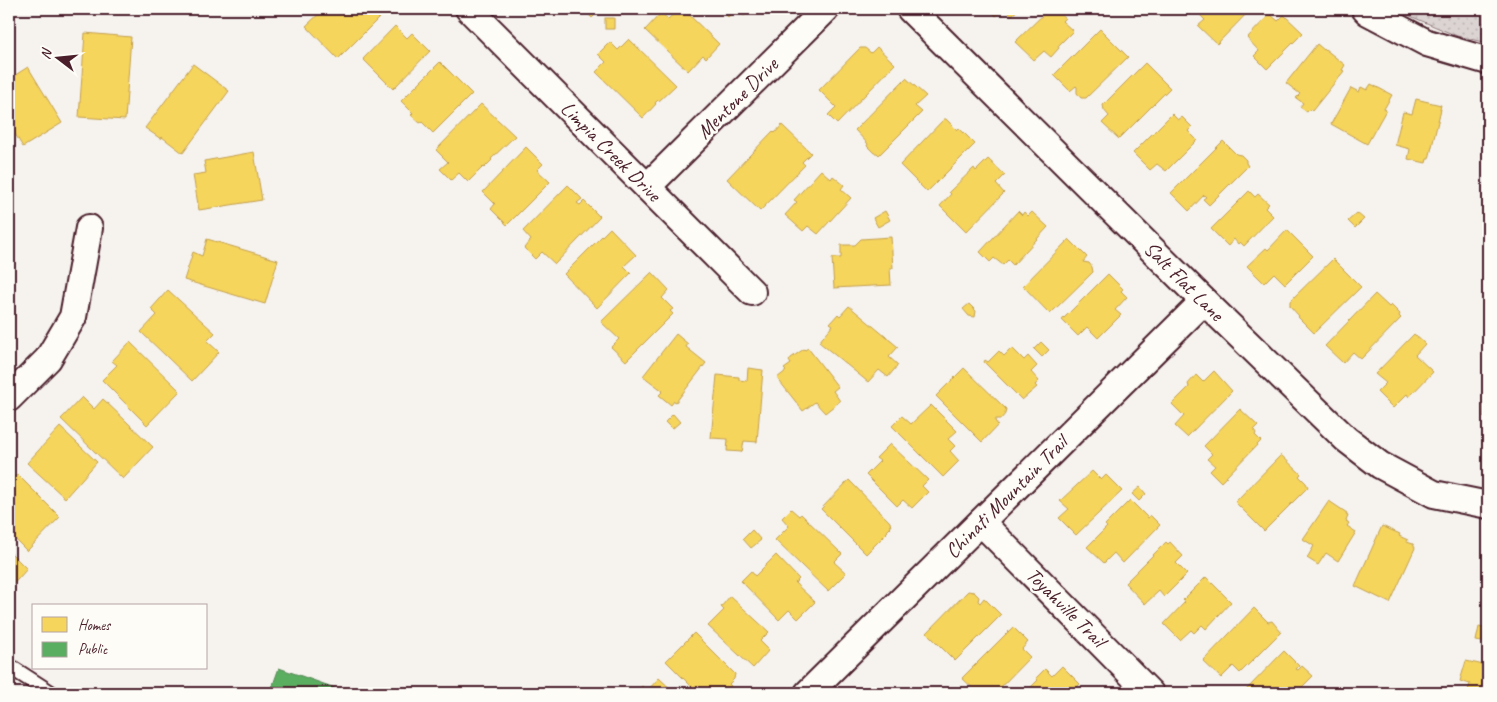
<svg xmlns="http://www.w3.org/2000/svg" width="1497" height="702" viewBox="0 0 1497 702" font-family="Caveat,sans-serif">
	<defs>
		<pattern id="park-dots" width="8" height="8" patternUnits="userSpaceOnUse" patternTransform="scale(1.25)"><rect width="8" height="8" fill="#dcd4d2"/><path d="M2 2h.1M6 6h.1" fill="none" stroke="#beb6b4" stroke-width="1.8" stroke-linecap="round"/></pattern>
	</defs>
	<rect width="100%" height="100%" fill="#f6f3ef"/>
	<filter id="ink" filterUnits="userSpaceOnUse"><feTurbulence type="fractalNoise" baseFrequency=".02" numOctaves="2"/><feDisplacementMap in="SourceGraphic" scale="10" xChannelSelector="R" yChannelSelector="G"/><feConvolveMatrix kernelMatrix="1 2 1 2 8 2 1 2 1" color-interpolation-filters="sRGB"/></filter>
	<g filter="url(#ink)">
		<polygon fill="url(#park-dots)" stroke="#937a7e" points="1394,9 1488,9 1488,43 1457,36"/>
		<g fill="#f6d55c" stroke="#c29e4d">
			<polygon points="324,9 388,9 338,59 306,26"/>
			<polygon points="587,9 601,9 592,18 585,11"/>
			<polygon points="621,9 633,9 626,15"/>
			<polygon points="679,9 683,9 719,44 706,58 703,55 688,71 645,30 661,13 668,19"/>
			<polygon points="720,9 736,9 728,17"/>
			<polygon points="737,9 751,9 744,16"/>
			<polygon points="989,9 1019,9 1012,15 1004,9 996,16"/>
			<polygon points="1049,9 1055,9 1065,18 1062,21 1073,31 1058,46 1059,48 1051,57 1044,51 1034,60 1015,42"/>
			<polygon points="1202,9 1251,9 1217,44 1198,26 1205,20 1198,13"/>
			<polygon points="1270,14 1278,21 1284,15 1303,33 1267,69 1254,56 1259,51 1247,38"/>
			<rect x="605" y="18" width="9" height="11"/>
			<polygon points="395,26 407,38 412,33 430,51 393,89 363,59"/>
			<polygon points="1100,29 1128,57 1086,98 1081,98 1077,93 1077,87 1076,86 1070,91 1054,75"/>
			<polygon points="85,33 131,37 125,120 79,117"/>
			<polygon points="629,39 676,85 659,101 658,100 655,103 656,104 643,118 596,72 606,62 598,54 610,42 618,50"/>
			<polygon points="1317,44 1324,50 1325,49 1345,65 1342,70 1344,71 1312,111 1310,109 1307,112 1300,107 1303,103 1296,98 1300,94 1286,83"/>
			<polygon points="877,47 895,64 837,124 828,115 836,107 819,90 860,48 865,48 871,53"/>
			<polygon points="440,62 472,94 433,133 422,122 420,123 411,115 413,113 401,101"/>
			<polygon points="1145,63 1170,88 1119,139 1102,123 1109,116 1104,110 1103,105"/>
			<polygon points="193,64 229,91 183,153 162,137 161,139 145,128"/>
			<polygon points="28,67 62,123 23,147 9,124 9,79"/>
			<polygon points="906,78 926,96 915,106 922,112 879,155 877,153 874,153 867,146 868,144 855,130"/>
			<polygon points="1371,84 1392,95 1384,109 1386,110 1367,144 1331,124 1351,88 1359,92 1361,87 1367,90"/>
			<polygon points="1416,99 1441,105 1440,109 1441,109 1429,159 1427,159 1426,163 1408,159 1410,149 1395,145 1403,112 1412,114"/>
			<polygon points="481,104 515,136 491,159 492,160 484,168 483,167 468,182 459,173 451,180 440,169 448,162 436,150"/>
			<polygon points="1172,114 1178,120 1182,117 1192,127 1188,131 1197,140 1166,171 1157,164 1150,170 1133,153"/>
			<polygon points="944,119 946,119 957,130 959,128 975,144 927,192 900,165"/>
			<polygon points="782,125 811,153 802,162 805,165 760,211 727,179 773,131 775,133"/>
			<polygon points="1223,141 1236,154 1241,155 1246,160 1246,163 1248,166 1209,205 1203,199 1206,197 1204,195 1189,211 1171,193"/>
			<polygon points="526,147 543,164 537,170 550,182 507,225 491,209 495,204 483,192"/>
			<polygon points="254,152 262,200 199,210 193,175 206,173 204,161"/>
			<polygon points="988,159 1005,175 996,184 1004,193 966,232 940,206 951,194 949,192 974,168 976,171"/>
			<polygon points="821,170 831,179 833,176 844,185 841,189 851,198 818,234 808,226 803,231 785,215 797,202 794,200"/>
			<polygon points="568,185 582,199 577,203 580,205 584,201 600,217 555,264 542,252 535,259 524,248 531,240 523,231"/>
			<polygon points="1249,191 1255,197 1258,194 1269,204 1265,208 1273,216 1244,246 1240,242 1238,244 1234,239 1228,246 1211,229"/>
			<polygon points="885,211 890,220 878,227 873,218"/>
			<polygon points="1018,211 1022,215 1024,212 1028,216 1032,212 1048,227 1013,265 1008,260 1003,265 994,258 990,262 980,252"/>
			<polygon points="1357,213 1364,219 1355,228 1348,221"/>
			<polygon points="610,228 636,255 624,266 631,273 597,308 564,274"/>
			<polygon points="1287,230 1313,256 1285,284 1274,273 1264,283 1247,266 1266,248 1268,250"/>
			<polygon points="891,237 893,268 890,268 891,285 834,288 832,258 841,258 841,245 855,245 861,239"/>
			<polygon points="207,239 278,260 265,304 184,280 193,252 202,256"/>
			<polygon points="1069,239 1087,257 1083,262 1089,263 1092,267 1093,272 1050,314 1023,286"/>
			<polygon points="1333,259 1361,287 1314,333 1298,317 1299,316 1290,306 1290,301"/>
			<polygon points="652,272 669,290 662,298 673,309 670,311 673,314 626,361 611,347 619,339 601,322"/>
			<polygon points="1108,274 1123,289 1121,291 1127,297 1115,310 1121,315 1098,338 1087,327 1078,336 1062,320"/>
			<polygon points="168,290 215,333 207,341 219,352 192,381 141,332 157,315 151,309"/>
			<polygon points="1375,294 1389,307 1391,305 1400,314 1399,316 1401,318 1361,359 1353,352 1343,363 1325,346"/>
			<polygon points="969,304 976,311 975,317 969,316 963,309"/>
			<polygon points="849,306 898,347 889,357 898,365 888,377 879,370 868,382 819,342 833,325 830,323 838,314 840,316"/>
			<polygon points="1487,324 1488,324 1488,359 1485,359 1486,340 1484,339 1484,329 1487,327"/>
			<polygon points="676,334 688,344 686,347 706,363 676,402 674,401 671,405 659,395 663,391 643,376"/>
			<polygon points="1414,334 1425,344 1415,355 1433,372 1409,397 1407,394 1393,408 1377,392 1386,383 1375,374"/>
			<polygon points="130,342 180,391 147,425 102,380 117,365 112,361"/>
			<polygon points="1041,342 1049,350 1042,357 1034,349"/>
			<polygon points="808,348 838,387 833,391 840,401 825,413 815,402 803,411 777,378 786,371 784,369 791,364 789,361 791,358 804,349 805,350"/>
			<polygon points="1012,348 1024,360 1028,356 1037,366 1031,372 1039,381 1035,385 1037,387 1022,400 984,362 985,360 988,362 999,351 1004,356"/>
			<polygon points="748,368 763,370 757,442 744,441 742,452 727,451 728,439 711,438 717,375 739,377 739,380 747,381"/>
			<polygon points="964,368 1006,409 1005,414 1001,419 996,419 995,421 998,425 982,442 936,396"/>
			<polygon points="1214,371 1232,391 1187,437 1175,426 1184,416 1172,404 1189,387 1188,384 1196,375 1203,382"/>
			<polygon points="1484,394 1488,394 1488,418 1483,417"/>
			<polygon points="82,397 94,409 103,399 153,447 123,479 61,419"/>
			<polygon points="931,405 957,431 948,439 955,446 950,451 959,461 943,477 892,426 902,416 911,424"/>
			<polygon points="1240,409 1258,426 1254,430 1256,433 1255,435 1261,441 1221,482 1210,471 1215,466 1207,459 1212,454 1204,446"/>
			<polygon points="673,414 680,422 672,429 665,422"/>
			<polygon points="60,427 97,462 65,498 27,463"/>
			<polygon points="890,444 928,480 922,486 928,492 912,508 903,500 897,506 866,475 880,461 876,458"/>
			<polygon points="1281,455 1301,474 1299,476 1306,483 1308,487 1264,531 1235,502"/>
			<polygon points="1092,471 1101,480 1106,475 1122,491 1076,535 1059,518 1069,509 1060,501"/>
			<polygon points="17,474 60,517 27,551 9,533 9,483"/>
			<polygon points="849,480 890,522 891,527 886,532 887,533 866,554 821,509"/>
			<polygon points="1140,487 1146,494 1139,501 1132,494"/>
			<polygon points="1130,500 1148,518 1150,515 1160,525 1123,563 1114,553 1104,563 1087,547 1107,527 1105,525"/>
			<polygon points="1329,501 1347,513 1346,515 1348,516 1346,521 1349,523 1347,526 1356,532 1338,561 1326,553 1318,565 1307,558 1314,546 1303,539"/>
			<polygon points="791,509 799,516 801,514 842,554 834,562 846,573 828,591 775,540 789,526 782,518"/>
			<polygon points="1382,526 1400,534 1399,536 1408,540 1407,542 1413,544 1415,548 1390,603 1355,586"/>
			<polygon points="752,530 761,540 751,548 743,539"/>
			<polygon points="1166,542 1168,544 1170,542 1183,556 1176,563 1187,574 1164,597 1159,591 1145,604 1125,583"/>
			<polygon points="9,551 27,569 9,589"/>
			<polygon points="1483,554 1488,554 1488,569 1484,569"/>
			<polygon points="776,555 799,579 795,583 815,602 798,619 789,610 779,620 741,581 751,571 755,576"/>
			<polygon points="1206,577 1231,602 1206,629 1202,625 1194,633 1191,630 1180,640 1164,624 1185,602 1183,600"/>
			<polygon points="968,591 974,592 979,597 978,601 980,603 984,598 1001,615 955,661 927,633"/>
			<polygon points="730,596 769,632 760,641 769,650 753,668 708,626 724,610 721,607"/>
			<polygon points="1254,608 1268,622 1272,621 1281,632 1240,673 1233,666 1221,678 1203,661"/>
			<polygon points="1013,627 1028,642 1022,649 1030,657 995,693 976,693 977,692 962,678"/>
			<polygon points="1479,627 1488,629 1488,643 1476,641"/>
			<polygon points="694,633 735,674 734,679 729,684 731,686 727,690 729,692 727,693 698,693 666,661"/>
			<polygon points="1284,651 1299,666 1296,669 1298,670 1302,666 1313,676 1296,693 1248,693 1248,692 1246,690"/>
			<polygon points="1466,661 1488,666 1488,693 1467,693 1470,684 1460,681"/>
			<polygon points="1062,666 1080,684 1071,693 1025,693 1038,680 1036,678 1045,669 1052,676"/>
			<polygon points="659,678 675,693 635,693 642,686 647,691"/>
			<polygon points="862,687 868,693 857,693"/>
		</g>
		<polygon fill="#5aae61" stroke="#558351" points="279,668 335,688 333,693 270,693"/>
		<g fill="none" stroke-linecap="round" stroke-linejoin="round">
			<defs>
				<polyline id="lane" points="9,666 51,693"/>
				<g id="street">
					<polyline points="469,9 752,292"/>
					<polyline points="910,9 1204,301 1346,439 1380,465 1434,494 1488,505"/>
					<polyline points="1365,9 1368,12 1427,43 1488,61"/>
					<polyline points="647,187 826,9"/>
					<polyline points="9,398 48,359 73,317 89,228"/>
					<polyline points="981,522 1150,693"/>
					<polyline points="808,693 1204,301"/>
				</g>
			</defs>
			<use href="#lane" stroke="#4a1f2b" stroke-width="18"/>
			<use href="#street" stroke="#4a1f2b" stroke-width="30"/>
			<use href="#lane" stroke="#fdfcf7" stroke-width="14"/>
			<use href="#street" stroke="#fdfcf7" stroke-width="26"/>
		</g>
	</g>
	<g text-anchor="middle" stroke-width="5" stroke-linejoin="round" paint-order="stroke">
		<g font-size="21" fill="#4a1f2b" stroke="#fdfcf7">
			<text transform="translate(737 98) rotate(-45)" y="7">Mentone Drive</text>
			<text transform="translate(611 151) rotate(45)" y="7">Limpia Creek Drive</text>
			<text transform="translate(1184 281) rotate(45)" y="7">Salt Flat Lane</text>
			<text transform="translate(1006 497) rotate(-45)" y="7">Chinati Mountain Trail</text>
			<text transform="translate(1066 607) rotate(45)" y="7">Toyahville Trail</text>
		</g>
	</g>
	<rect width="1497" height="702" fill="none" stroke="#fdfcf7" stroke-width="30"/>
	<rect x="15" y="15" width="1467" height="672" fill="none" stroke="#4a1f2b" stroke-width="2" filter="url(#ink)"/>
	<rect x="32" y="604" width="175" height="65" fill="#fdfcf7" stroke="#b5a4a5"/>
	<rect x="42" y="617" width="25" height="15" fill="#f6d55c" stroke="#b5a4a5"/>
	<text x="78" y="630" font-size="15" fill="#4a1f2b">Homes</text>
	<rect x="42" y="642" width="25" height="15" fill="#5aae61" stroke="#b5a4a5"/>
	<text x="78" y="654" font-size="15" fill="#4a1f2b">Public</text>
	<g transform="translate(58 58) rotate(286)" stroke="#fdfcf7" stroke-width="4" paint-order="stroke">
	<path d="M0-4L9 19L0 12L-9 19Z" fill="#4a1f2b"/>
	<text y="-8" font-size="14" font-weight="bold" text-anchor="middle" fill="#4a1f2b">N</text>
	</g>
</svg>
